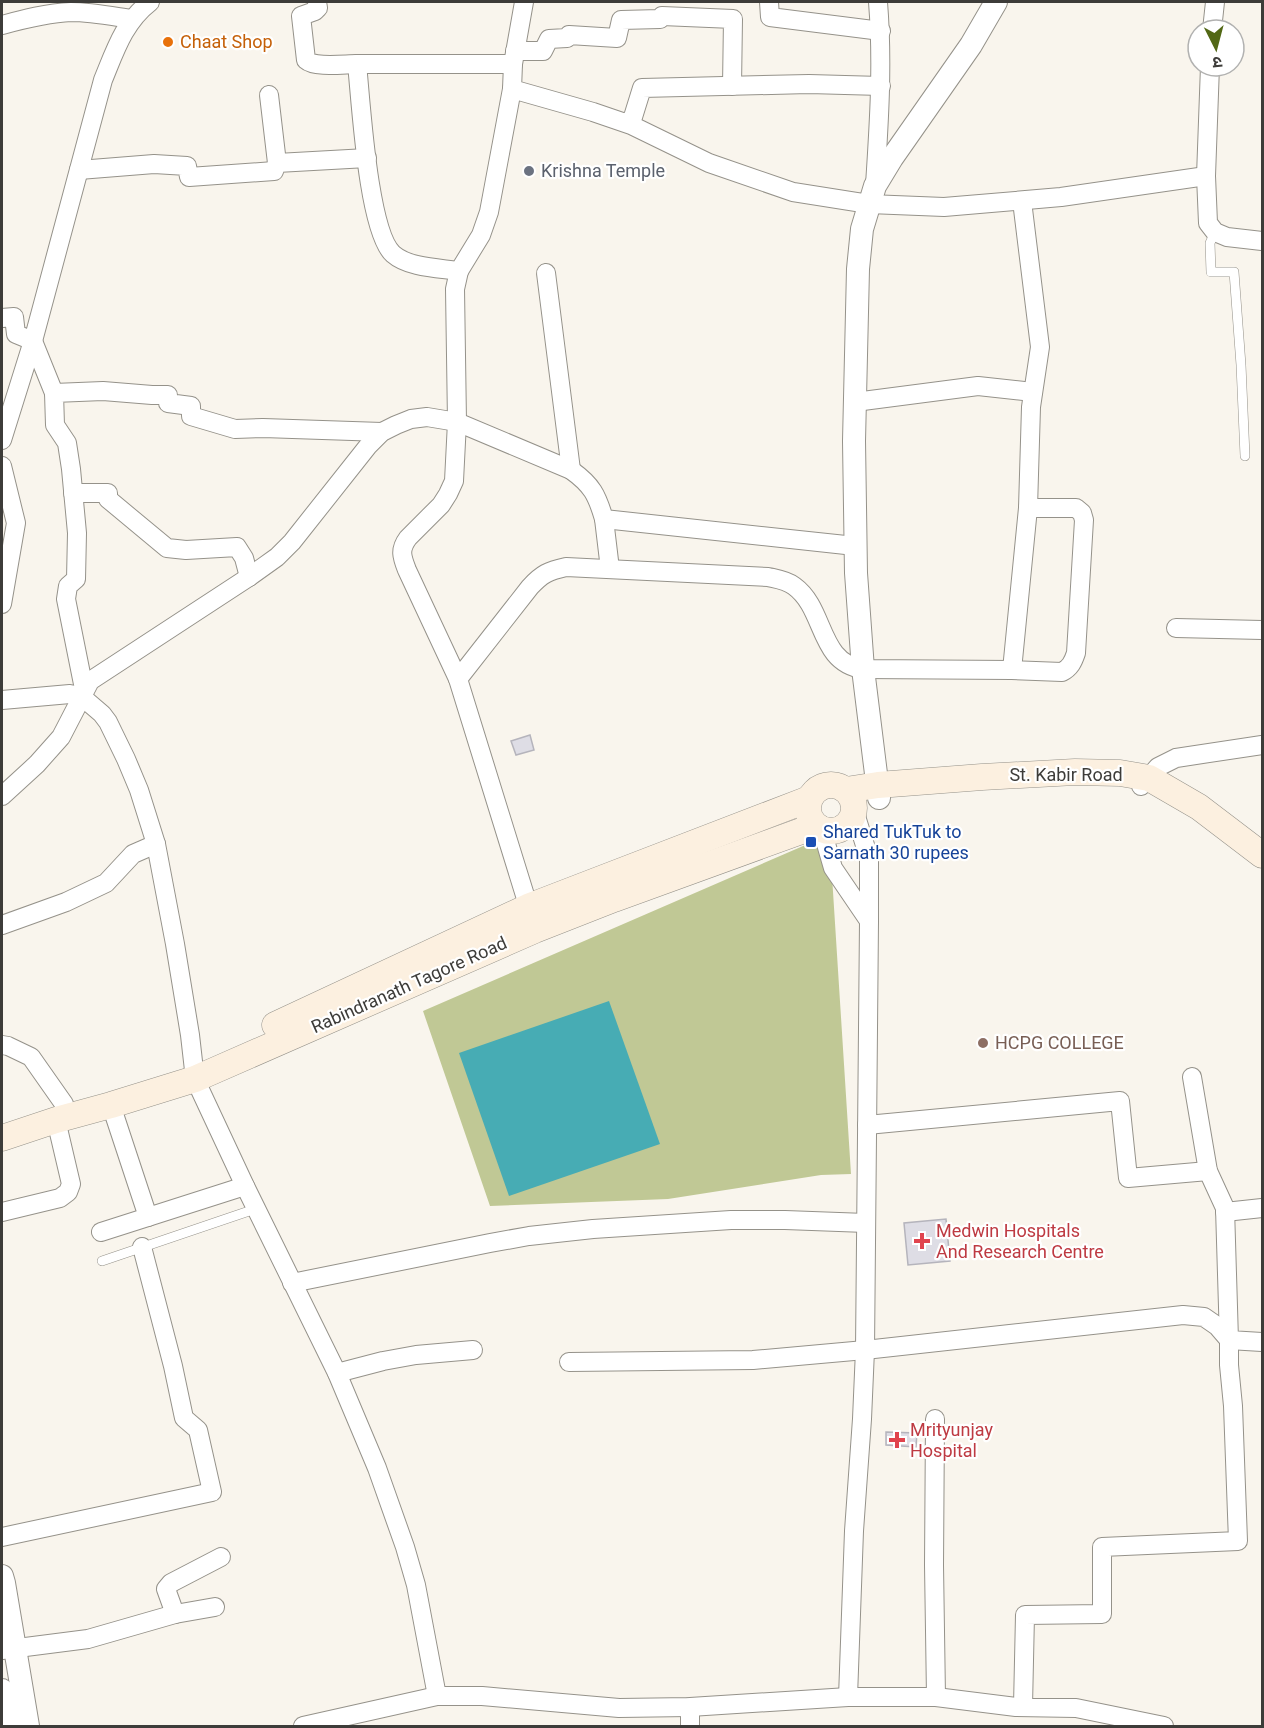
<svg xmlns="http://www.w3.org/2000/svg" width="1264" height="1728" viewBox="0 0 1264 1728" font-family="Roboto,'Noto Sans Devanagari',sans-serif">
	<rect width="100%" height="100%" fill="#f9f5ed"/>
	<polygon fill="#c0c895" points="817,840 832,876 851,1174 821,1175 668,1199 490,1206 423,1011"/>
	<polygon fill="#47acb4" points="609,1001 660,1144 509,1196 459,1053"/>
	<g fill="#dedde5" stroke="#b5b4bc" stroke-width="1.5">
		<polygon points="530,735 534,750 516,755 511,741"/>
		<polygon points="946,1219 950,1261 908,1265 904,1223"/>
		<polygon points="886,1432 917,1433 916,1447 886,1445"/>
	</g>
	<g fill="none" stroke-linecap="round" stroke-linejoin="round">
		<defs>
			<g id="service">
				<polyline points="1215,232 1210,243 1211,272 1234,272 1241,365 1245,456"/>
				<polyline points="102,1261 255,1209"/>
			</g>
			<g id="minor">
				<path d="M317,2L318,8L315,11L301,16L306,60C315,68 344,64 357,64"/>
				<polyline points="524,2 513,64 512,89 593,112 631,125 709,163 793,192 869,204 944,207 1061,197 1206,176"/>
				<polyline points="769,2 770,17 881,31"/>
				<path d="M2,25C24,19 47,13 71,12C91,12 111,16 131,19"/>
				<polyline points="1212,30 1215,2"/>
				<polyline points="515,51 543,51 549,39 567,38 569,35 617,38 621,20 660,19 662,16 733,19 732,86"/>
				<polyline points="1210,66 1206,176 1208,223 1215,232 1227,237 1262,241"/>
				<path d="M512,89L489,212L481,235L459,271C439,268 409,268 393,254C368,231 361,102 357,64H513"/>
				<polyline points="269,95 277,163"/>
				<polyline points="627,123 633,117 642,88 809,84 881,86"/>
				<polyline points="79,170 154,164 187,166 189,177 274,171 277,163 367,158"/>
				<path d="M875,185C879,124 883,63 878,2"/>
				<polyline points="546,273 571,470"/>
				<polyline points="2,318 14,317 16,334 33,341 54,393"/>
				<polyline points="855,402 978,386 1033,392"/>
				<path d="M2,440L33,341L103,80C115,51 124,22 150,2"/>
				<polyline points="2,466 16,523 2,604"/>
				<polyline points="73,493 108,493 108,499 167,548 186,550 237,547 244,558 249,577"/>
				<polyline points="604,519 610,569"/>
				<polyline points="1176,628 1262,630"/>
				<polyline points="1012,670 1028,508 1031,407 1040,347 1022,201"/>
				<path d="M458,679L407,570C402,557 399,550 408,538L441,505L448,494L454,481L457,422L455,289L459,271"/>
				<polyline points="84,689 66,599 68,586 76,579 77,533 71,469 67,443 55,425 54,393 103,391 152,395 168,395 168,403 191,406 191,416 235,429 263,428 382,432"/>
				<polyline points="2,700 70,694 81,696 102,714 108,722 126,759 139,790 156,844 175,944 190,1035 195,1079 245,1186 337,1373 377,1468 405,1547 416,1585 437,1696"/>
				<polyline points="1141,786 1158,767 1176,758 1262,745"/>
				<path d="M2,796L37,764L61,737L90,681L249,577L277,557L292,542L368,446L382,432L396,425L411,419L427,417L457,422L571,470C592,485 597,495 604,519L855,546"/>
				<polyline points="822,830 833,868 869,921"/>
				<path d="M532,918L458,679L530,587C542,574 548,571 566,567L768,577C777,579 786,580 794,586C826,609 818,663 863,669L1012,670L1062,672C1070,668 1073,662 1076,653L1084,520L1082,513L1076,508H1028"/>
				<polyline points="2,925 66,902 106,883 133,854 156,844"/>
				<polyline points="2,1045 8,1046 31,1057 64,1104"/>
				<polyline points="1192,1077 1208,1171 1225,1208 1229,1340 1262,1342"/>
				<polyline points="111,1105 148,1217"/>
				<polyline points="867,1125 1120,1101 1128,1178 1208,1171"/>
				<polyline points="2,1212 60,1198 68,1192 71,1184 56,1120"/>
				<polyline points="1225,1212 1262,1208"/>
				<polyline points="101,1232 245,1186"/>
				<polyline points="292,1283 490,1243 529,1236 593,1229 731,1220 785,1220 866,1223"/>
				<polyline points="569,1362 753,1360 865,1350 1183,1315 1204,1317 1217,1326 1229,1340 1229,1365 1233,1406 1238,1541 1102,1547 1102,1614 1025,1615 1023,1706"/>
				<polyline points="337,1373 383,1361 416,1355 473,1350"/>
				<polyline points="935,1419 934,1565 936,1697"/>
				<polyline points="2,1537 212,1492 198,1430 184,1418 173,1366 142,1247"/>
				<polyline points="175,1614 166,1589 171,1583 221,1557"/>
				<polyline points="2,1650 88,1639 175,1614 215,1607"/>
				<polyline points="848,1697 854,1531 862,1419 865,1350 869,921 869,858 854,810"/>
				<polyline points="303,1726 437,1696 482,1696 619,1708 690,1707 848,1697 936,1697 1016,1707 1076,1708 1164,1726"/>
				<polyline points="690,1726 690,1707"/>
			</g>
			<g id="tertiary">
				<polyline points="879,798 863,669 856,573 854,441 858,269 862,229 875,186 892,158 971,45 996,2"/>
				<polyline points="2,1576 4,1583 28,1726"/>
				<polyline points="2,1690 7,1726"/>
			</g>
			<g id="secondary">
				<circle cx="831" cy="808" r="23"/>
				<polyline points="846,790 878,785 982,777 1075,772 1120,773 1149,778 1199,807 1262,855"/>
				<polyline points="275,1025 528,907 809,799"/>
				<polyline points="2,1138 56,1120 111,1105 195,1079 535,930 614,899 815,826"/>
			</g>
		</defs>
		<use href="#service" stroke="#95928a" stroke-width="10"/>
		<use href="#minor" stroke="#95928a" stroke-width="20"/>
		<use href="#tertiary" stroke="#95928a" stroke-width="24"/>
		<use href="#secondary" stroke="#95928a" stroke-width="27"/>
		<use href="#service" stroke="#fff" stroke-width="9"/>
		<use href="#minor" stroke="#fff" stroke-width="18"/>
		<use href="#tertiary" stroke="#fff" stroke-width="22"/>
		<use href="#secondary" stroke="#fcf0e0" stroke-width="26"/>
	</g>
	<circle fill="#e8710a" stroke="#fff" stroke-width="2" cx="168" cy="42" r="6"/>
	<circle fill="#6b7280" stroke="#fff" stroke-width="2" cx="529" cy="171" r="6"/>
	<rect fill="#1a4fb4" stroke="#fff" stroke-width="2" x="805" y="836" width="12" height="12" rx="3"/>
	<circle fill="#8d6e63" stroke="#fff" stroke-width="2" cx="983" cy="1043" r="6"/>
	<g fill="#e0444e" stroke="#fff" stroke-width="2">
		<path d="M919 1232h6v6h6v6h-6v6h-6v-6h-6v-6h6z"/>
		<path d="M894 1431h6v6h6v6h-6v6h-6v-6h-6v-6h6z"/>
	</g>
	<g text-anchor="middle" stroke-width="4.5" stroke-linejoin="round" paint-order="stroke">
		<g font-size="18" fill="#c56008" stroke="#fff" text-anchor="start">
			<text x="180" y="48">Chaat Shop</text>
		</g>
		<g font-size="18" fill="#5b616d" stroke="#fff" text-anchor="start">
			<text x="541" y="177">Krishna Temple</text>
		</g>
		<g font-size="18" fill="#3d3c39" stroke="#fff">
			<text x="1066" y="781">St. Kabir Road</text>
			<text transform="translate(409 985) rotate(-24)" y="6">Rabindranath Tagore Road</text>
		</g>
		<g font-size="18" fill="#164399" stroke="#fff" text-anchor="start">
			<text x="823" y="838">Shared TukTuk to<tspan x="823" dy="21">Sarnath 30 rupees</tspan></text>
		</g>
		<g font-size="18" fill="#785e54" stroke="#fff" text-anchor="start">
			<text x="995" y="1049">HCPG COLLEGE</text>
		</g>
		<g font-size="18" fill="#be3a42" stroke="#fff" text-anchor="start">
			<text x="936" y="1237">Medwin Hospitals<tspan x="936" dy="21">And Research Centre</tspan></text>
			<text x="910" y="1436">Mrityunjay<tspan x="910" dy="21">Hospital</tspan></text>
		</g>
	</g>
	<rect width="1264" height="1728" fill="none" stroke="#3d3c39" stroke-width="6"/>
	<g transform="translate(1216 48) rotate(174)"><circle r="28" fill="#ffffff" stroke="#b1b1b0" stroke-width="1.5"/>
	<path d="M0-4.5L10 22L0 15L-10 22Z" fill="#526815"/>
	<text y="-9" font-size="16" font-weight="bold" text-anchor="middle" fill="#3d3c39">उ</text>
	</g>
</svg>
